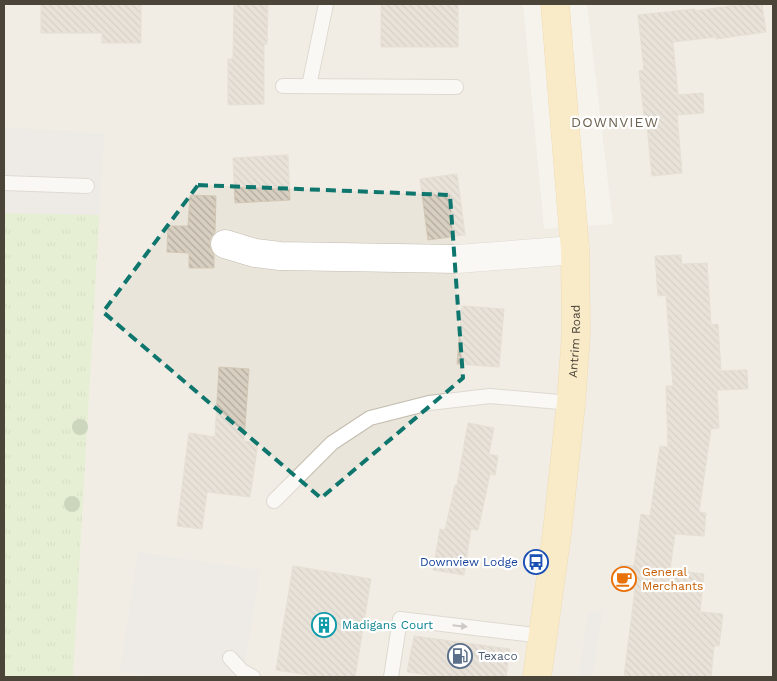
<svg xmlns="http://www.w3.org/2000/svg" width="777" height="681" viewBox="0 0 777 681" font-family="'Work Sans',sans-serif">
	<defs>
		<pattern id="grass-tufts" width="24" height="20" patternUnits="userSpaceOnUse" patternTransform="scale(1.25)"><rect width="24" height="20" fill="#d2eab5"/><path d="M3 7l-1-3M5 7V3M7 7l1-3M15 17l-1-3M17 17v-4M19 17l1-3" fill="none" stroke="#b6ca9c"/></pattern>
		<pattern id="building-back-hatch" width="6" height="6" patternUnits="userSpaceOnUse" patternTransform="scale(1.25)"><rect width="6" height="6" fill="#d8cfc1"/><path d="M-1 5l2 2M0 0l6 6M5-1l2 2" fill="none" stroke="#b1aa9e"/></pattern>
	</defs>
	<rect width="100%" height="100%" fill="#f6f3ec"/>
	<polygon fill="#eae5da" points="4,4 523,4 544,229 613,224 587,4 773,4 773,677 73,677 104,134 4,127"/>
	<polygon fill="url(#grass-tufts)" points="4,127 104,134 73,677 4,677"/>
	<g fill="#e5e3e0">
		<polygon points="4,127 104,134 100,215 4,213"/>
		<polygon points="138,552 260,570 243,677 164,677 120,671"/>
		<polygon points="588,611 602,612 593,677 579,676"/>
	</g>
	<g fill="url(#building-back-hatch)" stroke="#d3c7b4">
		<polygon points="41,4 141,4 141,43 102,43 102,33 41,33"/>
		<polygon points="234,4 268,4 267,44 264,44 264,104 228,105 228,59 233,59"/>
		<rect x="381" y="4" width="77" height="43"/>
		<polygon points="743,4 762,4 766,32 716,39 716,37 673,42 678,95 703,93 704,113 677,115 682,173 652,176 646,116 644,116 639,71 644,70 638,15 695,9 695,11"/>
		<polygon points="288,155 290,200 235,203 233,158"/>
		<polygon points="457,174 465,235 428,240 420,179"/>
		<polygon points="190,195 216,196 215,232 210,239 210,247 214,255 214,268 189,268 189,253 167,252 168,226 188,226"/>
		<polygon points="681,255 682,264 707,263 711,325 718,324 721,371 747,370 748,389 717,390 719,428 711,429 699,512 706,513 704,536 675,534 670,570 704,574 700,612 723,614 719,646 714,646 711,677 624,677 635,589 618,587 620,565 634,566 641,514 650,516 660,446 668,447 666,386 673,386 666,295 658,296 655,256"/>
		<polygon points="462,306 504,309 499,367 457,364"/>
		<polygon points="219,367 249,369 244,441 258,443 250,497 207,492 202,529 177,526 189,433 215,437"/>
		<polygon points="468,423 494,428 489,454 498,456 495,475 490,474 478,530 471,529 464,575 433,570 440,529 445,530 455,485 457,485"/>
		<polygon points="293,566 371,579 355,677 320,677 276,670"/>
		<polygon points="414,636 510,649 506,677 441,677 407,672"/>
	</g>
	<g fill="none" stroke-linecap="round" stroke-linejoin="round">
		<defs>
			<g id="lane">
				<polyline points="283,86 456,87"/>
				<polyline points="309,86 326,4"/>
				<polyline points="4,183 87,186"/>
				<polyline points="274,501 332,443 370,418 429,403 490,396 571,403"/>
				<polyline points="230,658 242,671 253,677"/>
				<polyline points="391,677 400,619 543,636"/>
			</g>
			<polyline id="street" points="225,244 255,253 280,256 457,259 575,250"/>
			<g id="primary">
				<path id="s1" d="M537,677L557,533L571,403L576,334L575,250L555,4"/>
			</g>
		</defs>
		<use href="#lane" stroke="#c2bbae" stroke-width="16"/>
		<use href="#street" stroke="#c2bbae" stroke-width="29"/>
		<use href="#primary" stroke="#e6c16a" stroke-width="29"/>
		<use href="#lane" stroke="#fff" stroke-width="14"/>
		<use href="#street" stroke="#fff" stroke-width="28"/>
		<use href="#primary" stroke="#ffe39c" stroke-width="28"/>
	</g>
	<g fill="#97b381">
		<circle cx="80" cy="427" r="8"/>
		<circle cx="72" cy="504" r="8"/>
	</g>
	<defs><path id="oneway-solid" d="M-6-.8H1V-3.2L6.5 0L1 3.2V.8H-6Z" transform="scale(1.25)"/></defs>
	<use fill="#9c9892" href="#oneway-solid" transform="translate(460 626) rotate(6)"/>
	<path d="M0 0H777V681H0ZM198,185L450,195L463,378L321,498L103,312Z" fill="#f6f3ec" fill-opacity=".55" fill-rule="evenodd"/>
	<path fill="none" stroke="#0f766e" stroke-width="4" stroke-dasharray="10 6" stroke-linejoin="round" d="M198,185L450,195L463,378L321,498L103,312Z"/>
	<defs>
		<symbol id="bus-ring" viewBox="-11 -11 22 22"><circle r="9.5" fill="#fff" stroke="#1a4fb4" stroke-width="1.5"/><path d="M-5-6H5V4H4V6H2V4H-2V6H-4V4H-5ZM-3.5-4V0h7V-4ZM-3.5 1.2v1.5H-2V1.2ZM2 1.2v1.5H3.5V1.2Z" fill="#1a4fb4"/></symbol>
		<symbol id="cafe-ring" viewBox="-11 -11 22 22"><circle r="9.5" fill="#fff" stroke="#e8710a" stroke-width="1.5"/><path d="M-5.5-4.5H6V0H3Q3 3.5 0 3.5H-2.5Q-5.5 3.5-5.5 0ZM3-3.2v2h1.7v-2ZM-6 4.5H4V6H-6Z" fill="#e8710a"/></symbol>
		<symbol id="building-ring" viewBox="-11 -11 22 22"><circle r="9.5" fill="#fff" stroke="#0f9aa8" stroke-width="1.5"/><path d="M-4-6H4V6H1V3H-1V6H-4ZM-2.5-4.3h1.7v1.8h-1.7ZM.8-4.3h1.7v1.8H.8ZM-2.5-1h1.7V.8h-1.7ZM.8-1h1.7V.8H.8Z" fill="#0f9aa8"/></symbol>
		<symbol id="fuel-ring" viewBox="-11 -11 22 22"><circle r="9.5" fill="#fff" stroke="#5c6f8a" stroke-width="1.5"/><path d="M-5.5-6h7V0h2V4h1.3V-2.5L3-4.5l.8-.8L6-3V5H2.5V1h-1V6h-7ZM-4.2-4.7v3.2H.2V-4.7Z" fill="#5c6f8a"/></symbol>
	</defs>
	<g fill-rule="evenodd">
		<use href="#bus-ring" x="522" y="548" width="28" height="28"/>
		<use href="#cafe-ring" x="610" y="565" width="28" height="28"/>
		<use href="#building-ring" x="310" y="611" width="28" height="28"/>
		<use href="#fuel-ring" x="446" y="642" width="28" height="28"/>
	</g>
	<g text-anchor="middle" stroke-width="4.5" stroke-linejoin="round" paint-order="stroke">
		<g font-size="12" fill="#4b4439" stroke="#fff">
			<text dy="4" stroke="none"><textPath href="#s1" startOffset="338">Antrim Road</textPath></text>
		</g>
		<g font-size="12" fill="#164399" stroke="#fff" text-anchor="end">
			<text x="518" y="566">Downview Lodge</text>
		</g>
		<g font-size="12" fill="#c56008" stroke="#fff" text-anchor="start">
			<text x="642" y="576">General<tspan x="642" dy="14">Merchants</tspan></text>
		</g>
		<g font-size="12" fill="#0d838f" stroke="#fff" text-anchor="start">
			<text x="342" y="629">Madigans Court</text>
		</g>
		<g font-size="12" fill="#4e5e75" stroke="#fff" text-anchor="start">
			<text x="478" y="660">Texaco</text>
		</g>
		<g font-size="14" letter-spacing="1" fill="#6e6250" stroke="#fff">
			<text x="615" y="127">DOWNVIEW</text>
		</g>
	</g>
	<rect width="777" height="681" fill="none" stroke="#4b4439" stroke-width="10"/>
</svg>
